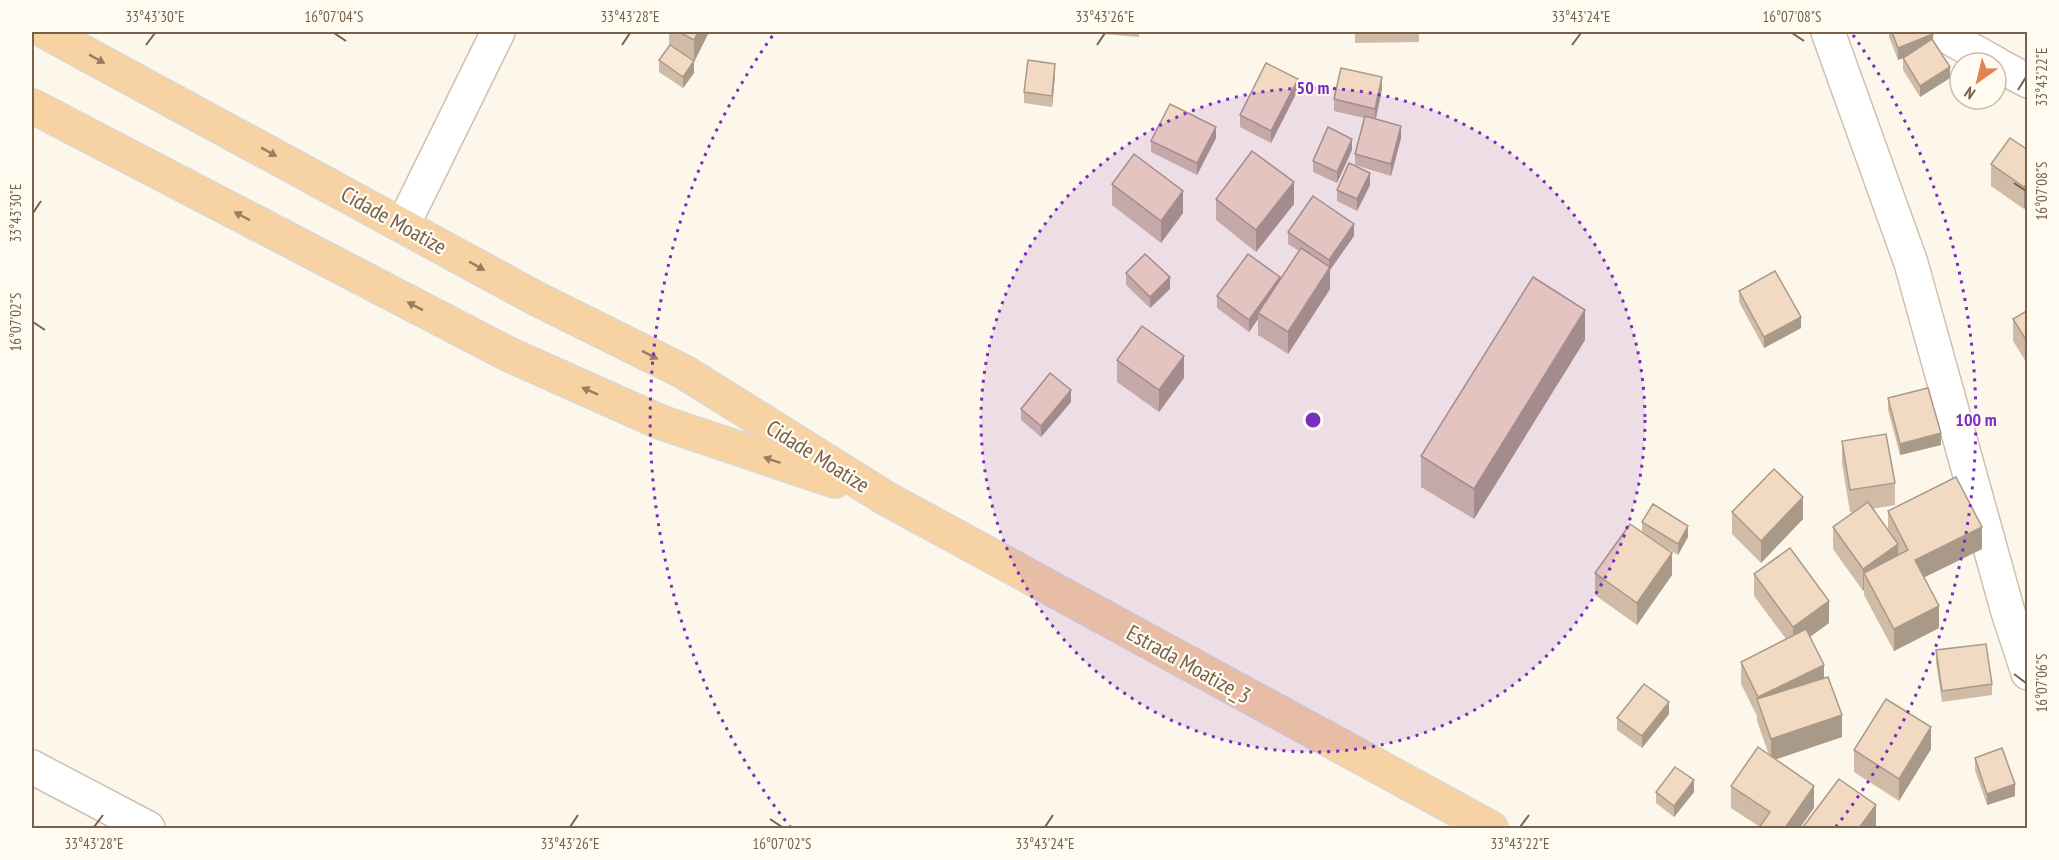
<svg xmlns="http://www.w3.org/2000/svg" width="2059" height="860" viewBox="0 0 2059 860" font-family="'PT Sans Narrow',sans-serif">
	<rect width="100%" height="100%" fill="#fcf7ea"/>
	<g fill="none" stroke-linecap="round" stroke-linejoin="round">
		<defs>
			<g id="minor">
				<polyline points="1828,32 1911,263 2008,612 2028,673"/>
				<polyline points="1939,32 1995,63"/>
				<polyline points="1996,64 2028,81"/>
				<polyline points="403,225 498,32"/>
				<polyline points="32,767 148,828"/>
			</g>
			<g id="trunk">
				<polyline points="46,32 539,300 684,372 887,499 1491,828"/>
				<polyline points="32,106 508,354 660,422 835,481"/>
			</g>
		</defs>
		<use href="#minor" stroke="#cfc1af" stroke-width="36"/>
		<use href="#trunk" stroke="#dcd6d1" stroke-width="36"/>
		<use href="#minor" stroke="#fff" stroke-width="33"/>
		<use href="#trunk" stroke="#f7d2a3" stroke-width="33"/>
	</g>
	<g fill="#d0bba7">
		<polygon points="669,32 709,32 694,62 694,73 683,88 659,72 659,60 669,47"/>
		<polygon points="1091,32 1139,32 1139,37 1091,33"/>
		<polygon points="1355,32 1419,32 1419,42 1355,43"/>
		<polygon points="1889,32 1932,32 1933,40 1950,78 1920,97 1903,70 1903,58 1898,60 1889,37"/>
		<polygon points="1055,75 1052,107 1024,103 1024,92"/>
		<polygon points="1382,89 1376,119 1401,138 1391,176 1355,165 1355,154 1364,118 1334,111 1334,99"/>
		<polygon points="1298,90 1271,143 1240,127 1240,115"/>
		<polygon points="1216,138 1197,175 1151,152 1151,141"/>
		<polygon points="1352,150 1337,183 1313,172 1313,161"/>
		<polygon points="2028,150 2028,204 2024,209 1991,186 1991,164"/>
		<polygon points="1112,184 1183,213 1161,243 1112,205"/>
		<polygon points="1370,185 1357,211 1337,201 1337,190"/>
		<polygon points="1216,199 1294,204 1256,252 1216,220"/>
		<polygon points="1288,232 1354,236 1330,270 1330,289 1288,354 1258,335 1258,319 1249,332 1217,308 1217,296 1280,279 1299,251 1288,244"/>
		<polygon points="1126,273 1170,289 1150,308 1126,285"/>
		<polygon points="1739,291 1801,328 1764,348 1739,302"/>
		<polygon points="2028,310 2028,365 2013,341 2013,319"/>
		<polygon points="1585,340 1474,519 1421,487 1421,456"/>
		<polygon points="1117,360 1184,378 1159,412 1117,382"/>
		<polygon points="1888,398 1941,445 1900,455 1888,410"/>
		<polygon points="1071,402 1041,437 1021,420 1021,409"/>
		<polygon points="1842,441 1895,483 1895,505 1872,509 1888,530 1888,511 1982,549 1924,577 1939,628 1894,651 1864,595 1864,590 1863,591 1833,549 1833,527 1854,512 1850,512 1842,463"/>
		<polygon points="1732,512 1803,519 1761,563 1732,534"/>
		<polygon points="1642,522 1688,537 1678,555 1658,543 1672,575 1637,625 1595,595 1595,573 1642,532"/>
		<polygon points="1754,574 1829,623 1810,637 1824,678 1842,737 1775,759 1814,808 1760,827 1731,808 1731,786 1769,755 1757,721 1757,716 1741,684 1741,662 1786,639 1754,596"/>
		<polygon points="1936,650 1992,684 1992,695 1942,702 1936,662"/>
		<polygon points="1669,714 1642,748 1617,730 1617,718"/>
		<polygon points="1931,749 1899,801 1854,772 1854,750"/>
		<polygon points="1975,758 2015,796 1987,805 1975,770"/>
		<polygon points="1656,792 1694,792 1674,817 1656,803"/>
	</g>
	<g fill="#a99988">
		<polygon points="698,32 709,32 694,62 694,40"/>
		<polygon points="1933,34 1933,46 1898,60 1898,48"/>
		<polygon points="694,61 694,73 683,88 683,77"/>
		<polygon points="1055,64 1055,75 1052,107 1052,96"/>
		<polygon points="1950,67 1950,78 1920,97 1920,86"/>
		<polygon points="1382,77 1382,89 1375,121 1375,109"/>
		<polygon points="1298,79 1298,90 1271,143 1271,131"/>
		<polygon points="1401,126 1401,138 1391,176 1391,164"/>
		<polygon points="1216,127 1216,138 1197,175 1197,163"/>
		<polygon points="1352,139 1352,150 1337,183 1337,172"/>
		<polygon points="1370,173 1370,185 1357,211 1357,199"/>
		<polygon points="1294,182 1294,204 1256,252 1256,230"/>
		<polygon points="2028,182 2028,204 2024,209 2024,187"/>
		<polygon points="1183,191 1183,213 1161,243 1161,221"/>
		<polygon points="1354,224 1354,236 1330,270 1330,289 1288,354 1288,332 1329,269 1329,260"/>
		<polygon points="1170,277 1170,289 1150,308 1150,297"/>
		<polygon points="1280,277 1280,289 1258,313 1258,319 1249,332 1249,320"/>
		<polygon points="1585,310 1585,340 1474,519 1474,489"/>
		<polygon points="1801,317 1801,328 1764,348 1764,337"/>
		<polygon points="1184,356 1184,378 1159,412 1159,390"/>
		<polygon points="1071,390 1071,402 1041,437 1041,426"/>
		<polygon points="1941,433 1941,445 1900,455 1900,444"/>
		<polygon points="1803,497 1803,519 1761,563 1761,541"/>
		<polygon points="1688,526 1688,537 1678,555 1678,544"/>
		<polygon points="1982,527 1982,549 1915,582 1915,560"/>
		<polygon points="1898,544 1898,566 1864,573 1864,590 1863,591 1863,569"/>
		<polygon points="1672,553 1672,575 1637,625 1637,603"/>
		<polygon points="1829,601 1829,623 1793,649 1793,627"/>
		<polygon points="1939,606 1939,628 1894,651 1894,629"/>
		<polygon points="1824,665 1824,686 1758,702 1758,697"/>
		<polygon points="1669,702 1669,714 1642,748 1642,736"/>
		<polygon points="1842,715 1842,737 1771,761 1771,739"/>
		<polygon points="1931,727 1931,749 1899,801 1899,779"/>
		<polygon points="1694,780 1694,792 1674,817 1674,806"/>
		<polygon points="2015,784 2015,796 1987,805 1987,794"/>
		<polygon points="1814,786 1814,808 1800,828 1785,828"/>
		<polygon points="1876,805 1876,827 1875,828 1859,828"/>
	</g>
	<g fill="#f2dac2" stroke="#a99988" stroke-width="1.5">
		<polygon points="679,32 698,32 694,40"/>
		<polygon points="1892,32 1932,32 1933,34 1898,48"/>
		<polygon points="1932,39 1950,67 1920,86 1903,58"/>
		<polygon points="670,45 694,61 683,77 659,60"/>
		<polygon points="1028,60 1055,64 1052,96 1024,92"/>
		<polygon points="1266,63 1298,79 1271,131 1240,115"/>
		<polygon points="1341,68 1382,77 1375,109 1334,99"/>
		<polygon points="1170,104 1216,127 1197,163 1151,141"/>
		<polygon points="1365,116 1401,126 1391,164 1355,154"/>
		<polygon points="1328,127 1352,139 1337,172 1313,161"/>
		<polygon points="2010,138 2028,150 2028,182 2024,187 1991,164"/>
		<polygon points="1252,151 1294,182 1256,230 1216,199"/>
		<polygon points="1134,154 1183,191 1161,221 1112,184"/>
		<polygon points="1349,163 1370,173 1357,199 1337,190"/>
		<polygon points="1313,196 1354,224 1329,260 1288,232"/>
		<polygon points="1301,248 1330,267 1288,332 1258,313"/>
		<polygon points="1145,254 1170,277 1150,297 1126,273"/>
		<polygon points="1248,254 1280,277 1249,320 1217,296"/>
		<polygon points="1775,271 1801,317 1764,337 1739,291"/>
		<polygon points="1533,277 1585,310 1474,489 1421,456"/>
		<polygon points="2028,310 2028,343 2013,319"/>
		<polygon points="1142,326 1184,356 1159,390 1117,360"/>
		<polygon points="1050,373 1071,390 1041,426 1021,409"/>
		<polygon points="1928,388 1941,433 1900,444 1888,398"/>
		<polygon points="1886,434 1895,483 1850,490 1842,441"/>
		<polygon points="1774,469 1803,497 1761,541 1732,512"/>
		<polygon points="1956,477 1982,527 1915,560 1939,606 1894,629 1864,573 1908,550 1888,511"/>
		<polygon points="1868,502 1898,544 1863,569 1833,527"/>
		<polygon points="1653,504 1688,526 1678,544 1642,522"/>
		<polygon points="1630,524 1672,553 1637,603 1595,573"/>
		<polygon points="1790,548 1829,601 1793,627 1754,574"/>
		<polygon points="1806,629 1824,665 1758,697 1741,662"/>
		<polygon points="1986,644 1992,684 1942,691 1936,650"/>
		<polygon points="1828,677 1842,715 1771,739 1757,699"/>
		<polygon points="1644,684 1669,702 1642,736 1617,718"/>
		<polygon points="1886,699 1931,727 1899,779 1854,750"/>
		<polygon points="1758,747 1814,786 1785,828 1786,828 1759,828 1770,812 1731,786"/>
		<polygon points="2002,748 2015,784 1987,794 1975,758"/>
		<polygon points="1675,767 1694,780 1674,806 1656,792"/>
		<polygon points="1839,779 1876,805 1859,828 1805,828 1803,827"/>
	</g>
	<defs><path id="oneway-solid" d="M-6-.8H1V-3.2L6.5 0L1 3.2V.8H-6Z" transform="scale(1.5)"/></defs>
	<g fill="#977d62">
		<use href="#oneway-solid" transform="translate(97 59) rotate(29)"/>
		<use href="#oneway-solid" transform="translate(269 152) rotate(29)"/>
		<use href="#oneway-solid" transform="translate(242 216) rotate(-152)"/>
		<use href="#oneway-solid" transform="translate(477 266) rotate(29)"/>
		<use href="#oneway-solid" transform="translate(415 306) rotate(-153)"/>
		<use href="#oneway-solid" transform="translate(650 355) rotate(27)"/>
		<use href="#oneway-solid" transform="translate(590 391) rotate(-156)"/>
		<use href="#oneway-solid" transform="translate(772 460) rotate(-161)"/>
	</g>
	<path fill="none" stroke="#77614d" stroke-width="2" d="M334,33L346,41M1792,33L1804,41M146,45L155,33M622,45L630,33M1097,45L1105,33M1572,45L1581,33M2018,90L2026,77M2014,183L2026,191M33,213L41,201M33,322L45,330M2014,674L2026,683M770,819L782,827M94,827L103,815M570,827L578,815M1045,827L1053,815M1520,827L1529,815"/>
	<circle cx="1313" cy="420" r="332" fill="#7b2cbf" fill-opacity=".12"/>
	<g fill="none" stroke="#7b2cbf" stroke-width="3" stroke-dasharray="3 6">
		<circle cx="1313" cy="420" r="332"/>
		<path d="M791 828A663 663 0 0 1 773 35M1853 35A663 663 0 0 1 1835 828"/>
	</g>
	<g text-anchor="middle" stroke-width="4.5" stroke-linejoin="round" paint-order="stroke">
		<g font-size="22" fill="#77614d" stroke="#fffbf1">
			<text transform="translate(394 220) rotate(29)" y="8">Cidade Moatize</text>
			<text transform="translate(818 456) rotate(32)" y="8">Cidade Moatize</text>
			<text transform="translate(1189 664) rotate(29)" y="8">Estrada Moatize_3</text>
		</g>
	</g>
	<circle cx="1313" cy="420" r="9" fill="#7b2cbf" stroke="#fffbf1" stroke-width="3"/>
	<g font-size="18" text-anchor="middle" font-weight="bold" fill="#7b2cbf" stroke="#fffbf1" stroke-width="4.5" stroke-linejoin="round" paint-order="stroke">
		<text x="1313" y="94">50 m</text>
		<text x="1976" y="426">100 m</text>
	</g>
	<rect width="2059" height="860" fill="none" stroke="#fffbf1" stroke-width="66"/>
	<g transform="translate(1978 81) rotate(214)"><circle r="28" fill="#fffbf1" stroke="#c9bdaf" stroke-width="1.5"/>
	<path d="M0-4.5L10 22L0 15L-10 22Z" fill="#e48352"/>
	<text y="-9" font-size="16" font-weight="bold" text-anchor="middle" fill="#77614d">N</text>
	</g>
	<rect x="33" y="33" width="1993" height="794" fill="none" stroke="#77614d" stroke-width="2"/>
	<g font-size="15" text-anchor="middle" fill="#77614d">
		<text x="155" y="22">33°43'30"E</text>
		<text x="334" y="22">16°07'04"S</text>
		<text x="630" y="22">33°43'28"E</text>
		<text x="1105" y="22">33°43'26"E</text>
		<text x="1581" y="22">33°43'24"E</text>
		<text x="1792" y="22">16°07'08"S</text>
		<text transform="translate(2042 77) rotate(-90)" y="5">33°43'22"E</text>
		<text transform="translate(2042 191) rotate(-90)" y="5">16°07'08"S</text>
		<text transform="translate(16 213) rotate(-90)" y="5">33°43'30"E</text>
		<text transform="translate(16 322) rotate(-90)" y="5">16°07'02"S</text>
		<text transform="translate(2042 683) rotate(-90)" y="5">16°07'06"S</text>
		<text x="94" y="849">33°43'28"E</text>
		<text x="570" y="849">33°43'26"E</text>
		<text x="782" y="849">16°07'02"S</text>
		<text x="1045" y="849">33°43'24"E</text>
		<text x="1520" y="849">33°43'22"E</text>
	</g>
</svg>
